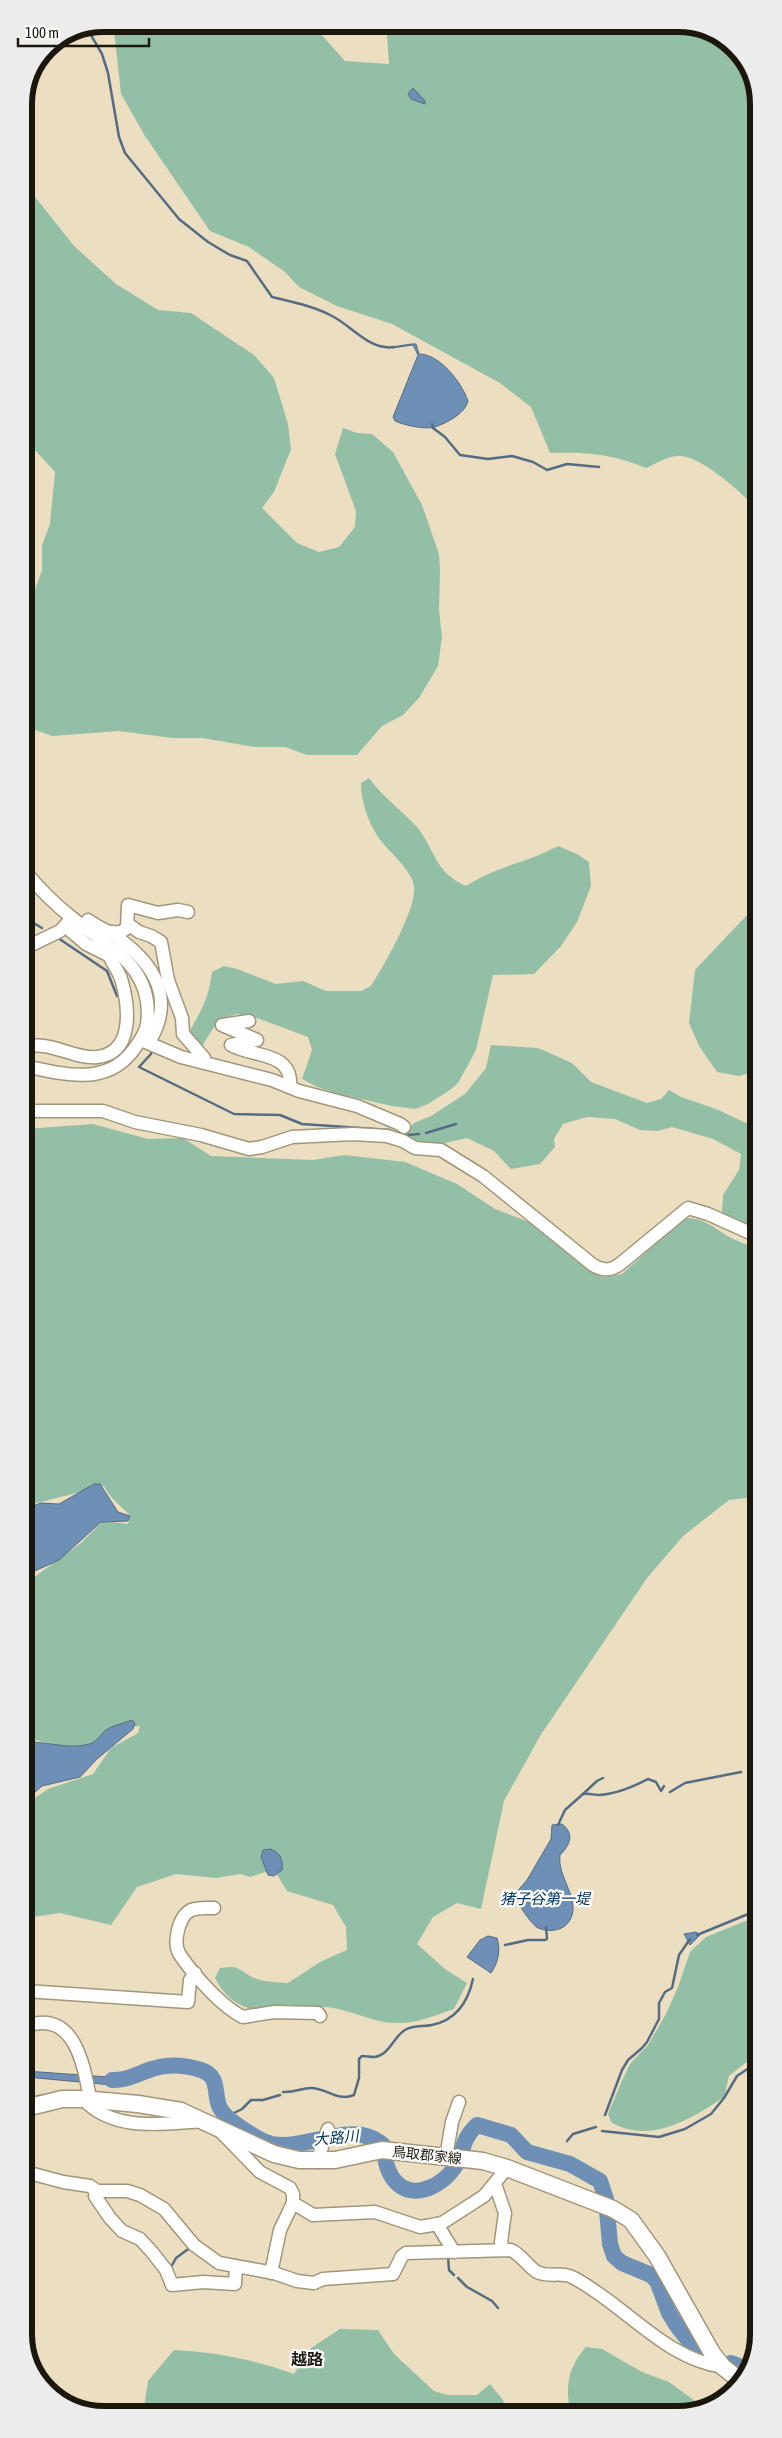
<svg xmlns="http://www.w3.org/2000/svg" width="782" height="2438" viewBox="0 0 782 2438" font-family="'Asap Condensed','Noto Sans JP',sans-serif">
	<rect width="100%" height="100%" fill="#ecdfc1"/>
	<g fill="#92bfa5">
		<path d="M111,24H312L345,61L389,64L387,35L381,24H683L731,44L756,84V508C742,493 697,452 676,456C666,457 655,464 646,468C610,454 589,452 550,453L531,407L500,383L392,324L337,306L299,287L285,272L249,247L210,231L145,136L121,94L114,30Z"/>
		<polygon points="24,183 74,246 116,284 158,310 191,313 254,355 274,378 288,424 291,449 274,492 262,508 297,543 319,552 339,547 355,527 356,511 335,454 343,428 357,433 372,434 393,452 422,505 439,554 440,570 439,610 442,637 438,666 419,698 403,715 382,726 357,755 307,755 285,747 255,747 202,738 172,738 119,731 52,736 33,729 25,714 24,621 42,570 42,545 50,524 55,472 24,438"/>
		<path d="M369,778C383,797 399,808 415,825C436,848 432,871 466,886C498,866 526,863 558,846L577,854L589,862L591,886L577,922L561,946L534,974L493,975L476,1050L458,1083L450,1090L428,1104L415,1109L392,1106L339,1094L317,1087L302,1079L312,1050L308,1037L257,1018L237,1014L219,1019L202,1046L196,1044L188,1033C200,1015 210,994 212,972L224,966L237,969L276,984L303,981L326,991H361L371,986C384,965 417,909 414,886C412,870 387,850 378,837C368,822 361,801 361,783Z"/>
		<polygon points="757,900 757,1071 739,1076 717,1072 699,1046 689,1023 695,970 748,914"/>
		<polygon points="491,1045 538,1048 572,1063 591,1082 647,1103 661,1099 669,1090 681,1097 716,1109 757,1128 757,1227 740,1224 722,1212 723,1195 739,1170 741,1154 713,1139 672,1127 658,1131 640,1130 615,1119 587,1117 563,1124 554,1139 555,1147 540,1164 511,1169 494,1151 467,1138 445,1143 427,1143 407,1138 404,1134 414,1123 431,1116 465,1094 486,1068"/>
		<path d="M93,1124L148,1139L183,1138L211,1156L313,1160L344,1155L405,1162L457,1184L495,1209L532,1223L587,1269L603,1277L622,1274L684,1218C707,1217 718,1233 738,1241C744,1244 751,1245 757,1247V1502L746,1498L729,1500L683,1536L647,1578L540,1736L504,1801L481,1909L457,1903L433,1917L417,1944L445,1969L467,1983L454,2009C436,2015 418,2023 399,2023C374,2024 349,2008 324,2007C280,2005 241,2027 215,1978L220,1968C240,1965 236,1968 252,1977C262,1982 277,1982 288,1983L320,1962L347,1950L346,1927L333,1905L287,1891L276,1873L268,1871L250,1877L241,1874L216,1878L176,1874L137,1887L111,1925L60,1913L26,1918V1804L48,1789L93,1774L111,1748L138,1733L140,1726C121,1727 121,1735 106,1742C81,1755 51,1744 26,1737V1583L81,1543L103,1521L128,1524L130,1516C120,1504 111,1500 104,1486L25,1506V1129Z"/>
		<path d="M758,1916V2053L729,2076L724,2097C692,2119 648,2145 611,2122L608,2114L621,2083L630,2064L648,2045L666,2014L678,1987L690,1952L706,1937Z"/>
		<path d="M340,2329L378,2330L394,2354L434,2391L447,2395H477L490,2384L503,2400L506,2412L143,2414L148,2381L174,2350C216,2352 255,2360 294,2374L311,2348Z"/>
		<path d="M586,2347L602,2349L642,2372L669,2382L695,2401L692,2411L570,2412C566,2385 567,2369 586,2347Z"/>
	</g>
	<g fill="#6e90b6" stroke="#556c83">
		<polygon points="413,88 425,101 425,104 411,99 408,94"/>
		<path d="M411,344H416L419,354C440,354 462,383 468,401C465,414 446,423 435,427C427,430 403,425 395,421L393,417L418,355L413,345L392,348V347Z"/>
		<polygon points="94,1484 100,1484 118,1512 130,1516 128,1521 101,1522 59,1560 26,1575 25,1509 41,1503 59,1504"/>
		<path d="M132,1720L135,1723L133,1729L97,1759L80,1777L42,1786L26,1800V1742C47,1741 71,1751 92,1743C99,1740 101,1733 106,1730C113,1725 125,1723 132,1720Z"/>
		<path d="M562,1824C575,1834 570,1845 560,1855C557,1877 580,1898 571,1918C565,1931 550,1933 538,1928C532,1925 515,1901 515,1894L527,1880L551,1839L552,1825Z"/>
		<path d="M270,1849C281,1853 283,1859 282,1870L274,1876L268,1875L261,1857L263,1850Z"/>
		<polygon points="696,1932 700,1935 690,1945 684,1934"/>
		<path d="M488,1936L497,1938C501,1950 498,1963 491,1973L467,1957L480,1940Z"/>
		<polygon points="26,2071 122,2078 131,2075 135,2079 112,2085 26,2077"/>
	</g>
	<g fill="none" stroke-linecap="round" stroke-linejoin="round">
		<g stroke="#556c83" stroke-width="2.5">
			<path d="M88,30L102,54L108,73L119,137L125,153L179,219L208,242L230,255L247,261L272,297C292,302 314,306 332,316C352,326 370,351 394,347"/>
			<polyline points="432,424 433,428 445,437 460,455 488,459 512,456 533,462 547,470 567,464 599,467"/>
			<polyline points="25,918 42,928"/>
			<polyline points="58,938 107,971 117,996"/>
			<polyline points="151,1048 151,1054 139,1067 234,1114 280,1115 302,1124 390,1130"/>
			<polyline points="426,1133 456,1124"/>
			<polyline points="408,1135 419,1134"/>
			<polyline points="670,1792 685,1783 741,1772"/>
			<polyline points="583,1794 597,1781 603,1778"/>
			<path d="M558,1825L565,1810L583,1794C589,1793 594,1795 599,1795C617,1794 633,1787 648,1779L656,1782L661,1791L664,1786"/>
			<polyline points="697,1935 758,1910"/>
			<polyline points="505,1945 528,1940 545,1940 547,1939 546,1927"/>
			<path d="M283,2092C294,2093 301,2088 311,2088C327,2088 337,2102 354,2095L359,2078V2059L362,2056C366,2056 370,2057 374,2057C390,2055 393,2037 405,2030C414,2025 422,2027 432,2025C456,2020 468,2002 473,1979"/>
			<polyline points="29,2100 30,2098 44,2095"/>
			<polyline points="232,2114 242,2109 251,2100 263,2100 280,2095"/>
			<polyline points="605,2115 622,2070 628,2060 642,2048 647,2042 659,2019 659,2003 665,1992 672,1988 679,1955 690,1939"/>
			<polyline points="602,2131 659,2137 685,2129 711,2114 724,2098 737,2076 758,2062"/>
			<polyline points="567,2141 573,2134 596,2127"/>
			<polyline points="448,2257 449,2270 454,2275"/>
			<polyline points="170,2269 176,2258 191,2247"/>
			<polyline points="458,2278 467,2287 492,2301 498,2308"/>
		</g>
		<g stroke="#6e90b6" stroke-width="16">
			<path d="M112,2080C126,2081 139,2073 152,2069C167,2064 185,2065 201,2070C221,2076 213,2095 220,2108C226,2120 259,2141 272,2144C307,2151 353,2118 383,2145C385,2157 386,2171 395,2181C413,2202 444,2185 456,2165C465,2149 461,2140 477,2125L511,2135L527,2152L570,2164L600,2181L606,2199L610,2244L614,2256L622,2263L651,2275L657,2281L669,2313L677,2326L689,2341L706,2355"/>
			<polyline points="731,2363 746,2369"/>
		</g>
		<defs>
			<g id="minor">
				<path d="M25,871C39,889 58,907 76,921C105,944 141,961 147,1001C150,1025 146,1034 131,1053C104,1086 62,1074 25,1066"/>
				<path d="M88,920C99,927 114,939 127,928L128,905L158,913L178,910L188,912"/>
				<polyline points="128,924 139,932 151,936 161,942 168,980 182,1018 183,1034 204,1058 205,1063"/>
				<polyline points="65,926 86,944 108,955"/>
				<path d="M113,932C120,941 131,947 139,956C164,982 168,1012 149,1042"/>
				<polyline points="25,948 60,931 72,918"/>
				<path d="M249,1021L222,1025L257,1040L231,1045C254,1058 293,1051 290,1087"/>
				<polyline points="141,1040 181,1057 272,1080 299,1091 357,1106 400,1124 404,1127"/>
				<path d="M25,1046C31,1046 38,1045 44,1046C61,1048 80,1059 97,1057C134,1053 129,1008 122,982C118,966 108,963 107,943"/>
				<path d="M25,1111H103L135,1122L201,1135L249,1149L262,1147L292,1137L353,1134L387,1136L403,1141L415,1148L441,1150L483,1176L593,1265C603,1271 611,1271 620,1264L688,1208L708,1214L757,1236"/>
				<path d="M214,1908C208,1908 198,1907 191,1910C179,1916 172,1943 180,1955C193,1974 222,2007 243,2017L274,2012L318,2013L320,2016"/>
				<polyline points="26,1991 188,2002 190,1980 195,1973"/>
				<path d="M26,2026C75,2009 84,2066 90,2099"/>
				<path d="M83,2099C113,2132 162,2124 202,2121"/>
				<polyline points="222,2133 260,2172 290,2188 293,2194 293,2203 280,2230 271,2273"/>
				<polyline points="446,2157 452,2122 459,2102"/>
				<polyline points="317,2162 328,2129"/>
				<path d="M26,2172L63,2182L90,2186L97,2191H127L140,2195L164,2209L194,2245L219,2263L274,2273L297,2281L314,2283L323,2279L393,2274L402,2256L406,2253L511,2250C522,2255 527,2266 537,2272C548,2278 563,2271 574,2278C625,2305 665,2359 723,2367"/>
				<polyline points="495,2184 505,2213 501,2242 503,2249"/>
				<polyline points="97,2191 95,2196 110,2218 122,2231 140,2239 152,2252 166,2270 172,2285 203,2282 235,2284 236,2267"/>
				<polyline points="293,2203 313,2215 375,2212 420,2227 432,2225 442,2223 484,2196 507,2168"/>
				<polyline points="26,2214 27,2215"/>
				<polyline points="437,2224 454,2252"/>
			</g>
			<polyline id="major" points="26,2108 62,2099 83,2099 138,2104 181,2111 274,2154 299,2160 335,2160 382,2150 483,2161 507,2168 613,2209 631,2220 657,2256 712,2353 723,2367 742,2382"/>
		</defs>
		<use href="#minor" stroke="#a2967a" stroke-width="15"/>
		<use href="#major" stroke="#a2967a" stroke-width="19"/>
		<use href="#minor" stroke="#fff" stroke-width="12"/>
		<use href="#major" stroke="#fff" stroke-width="16"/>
	</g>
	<g text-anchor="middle" stroke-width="4.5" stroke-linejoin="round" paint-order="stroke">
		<g font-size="14" fill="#1c170c" stroke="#fff">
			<text transform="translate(427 2155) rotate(6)" y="5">鳥取郡家線</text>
		</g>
		<g font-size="15" font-style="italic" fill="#003465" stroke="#fff">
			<text x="545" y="1904">猪子谷第一堤</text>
			<text transform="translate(336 2138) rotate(-5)" y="5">大路川</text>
		</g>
		<g font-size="16" font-weight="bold" fill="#1c170c" stroke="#fff">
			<text x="307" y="2365">越路</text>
		</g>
	</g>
	<path d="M0 0H782V2438H0ZM104 32H678A72 72 0 0 1 750 104V2334A72 72 0 0 1 678 2406H104A72 72 0 0 1 32 2334V104A72 72 0 0 1 104 32Z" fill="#edecec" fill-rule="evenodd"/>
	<path fill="none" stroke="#1c170c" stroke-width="6" d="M104 32H678A72 72 0 0 1 750 104V2334A72 72 0 0 1 678 2406H104A72 72 0 0 1 32 2334V104A72 72 0 0 1 104 32Z"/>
	<path d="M18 38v8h131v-8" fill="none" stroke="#1c170c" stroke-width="2.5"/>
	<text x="25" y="38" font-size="15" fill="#1c170c" stroke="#ffffff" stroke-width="4" paint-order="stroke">100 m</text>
</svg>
